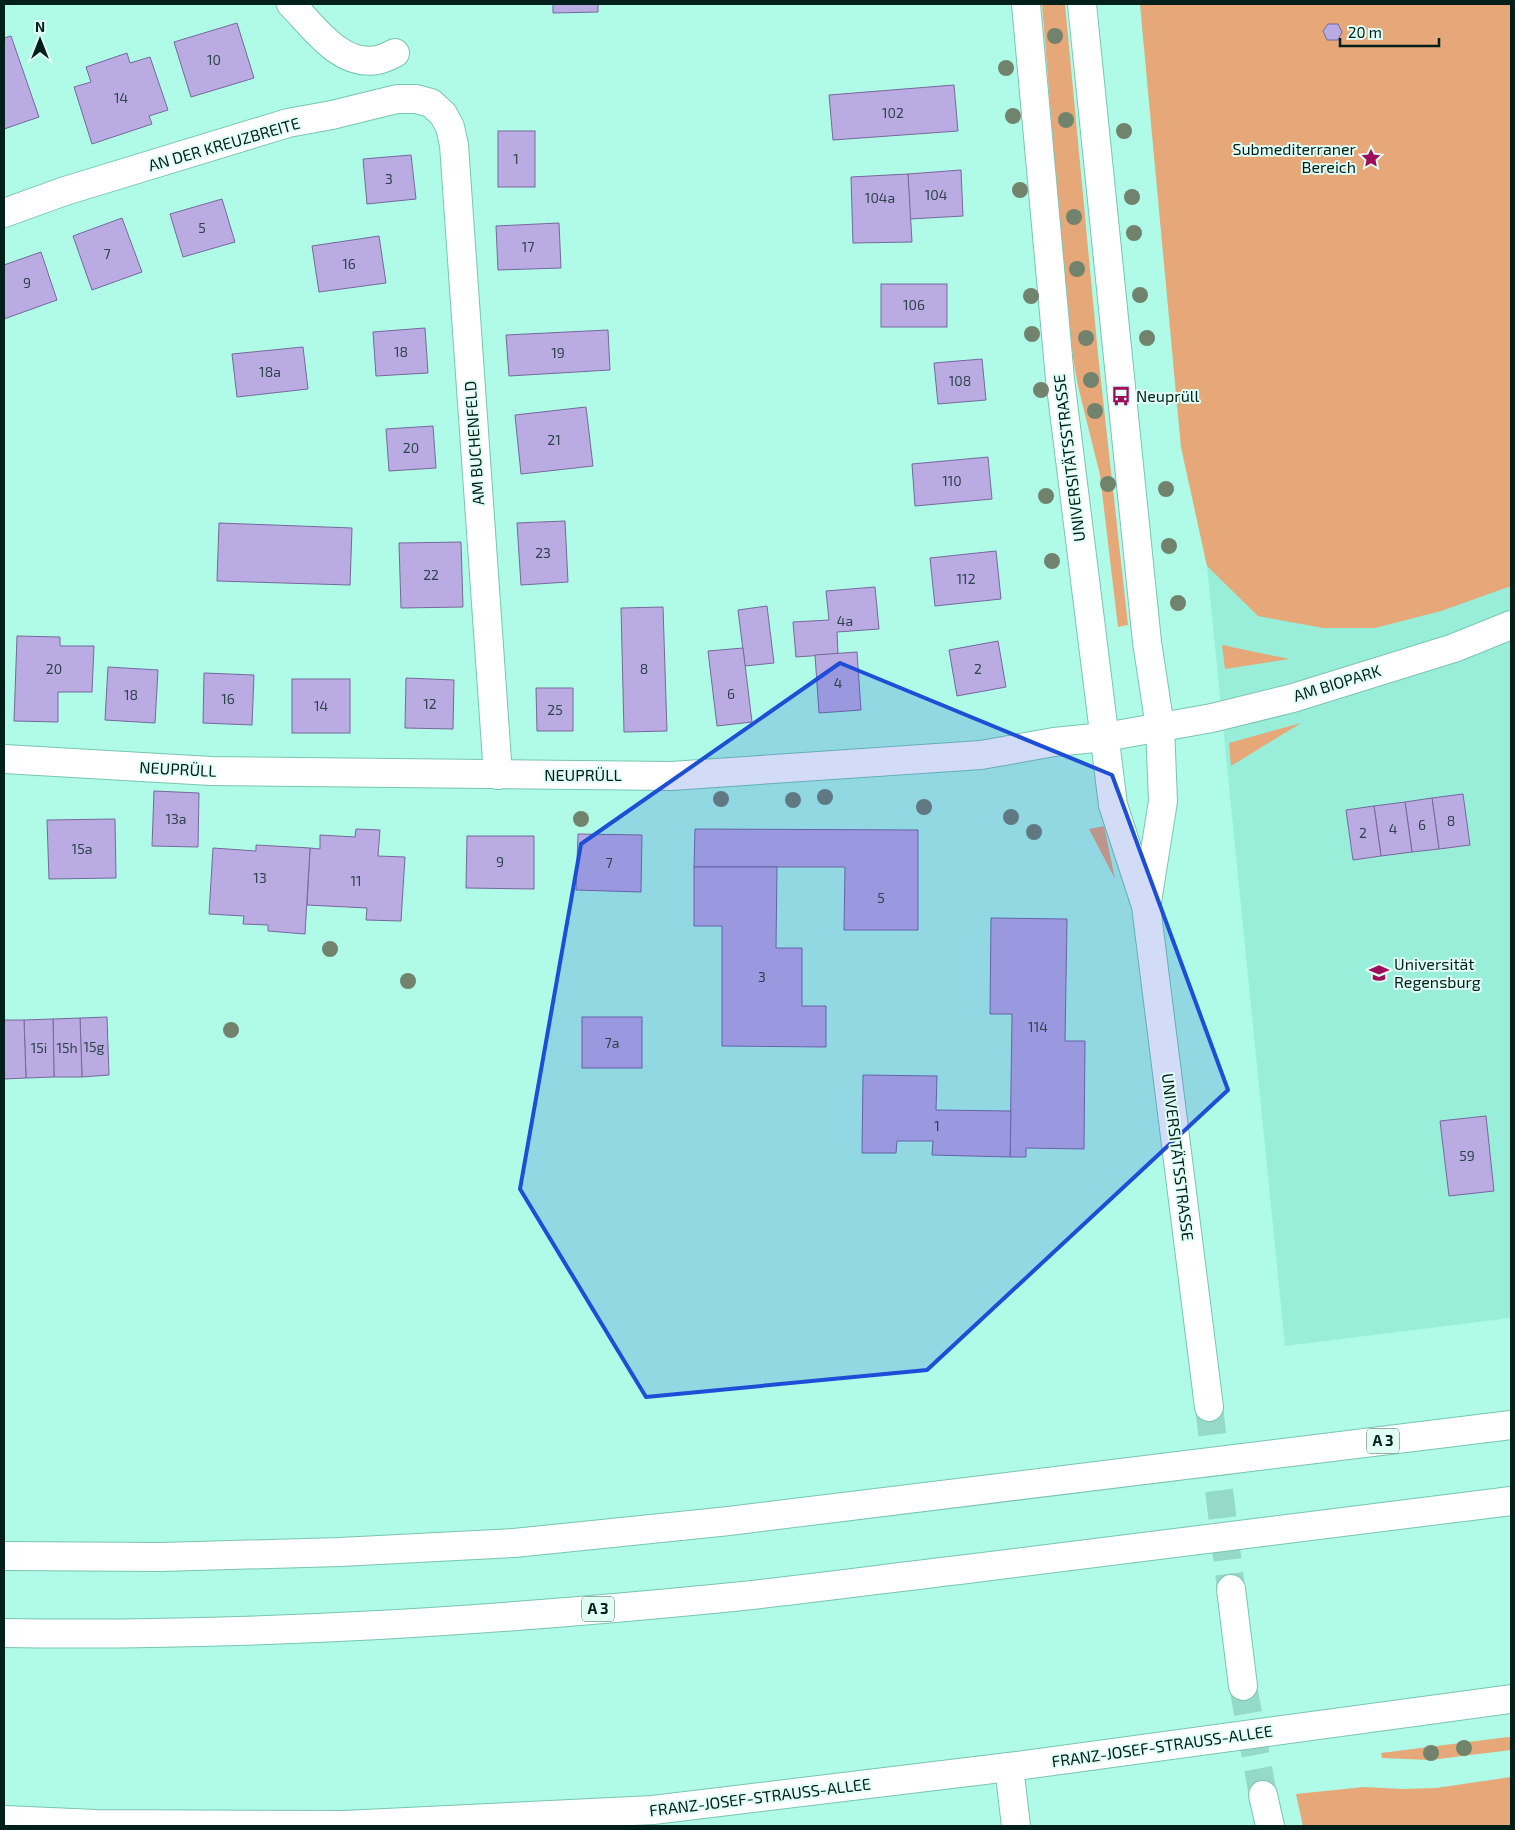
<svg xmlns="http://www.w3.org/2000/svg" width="1515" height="1830" viewBox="0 0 1515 1830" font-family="'Exo 2',sans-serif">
	<rect width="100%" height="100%" fill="#affbe7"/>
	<polygon fill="#99eed9" points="1140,4 1511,4 1511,1318 1285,1346 1207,566 1181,447"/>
	<g fill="#e6a779">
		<polygon points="1042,4 1065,4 1098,354 1128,625 1118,627 1100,475 1078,386 1073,358 1059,215"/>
		<polygon points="1140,4 1511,4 1511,586 1441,611 1375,628 1323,628 1258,616 1207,566 1181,447"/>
		<polygon points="1222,645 1289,659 1225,669"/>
		<polygon points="1301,723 1231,766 1229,743"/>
		<polygon points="1104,826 1115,879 1089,829"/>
		<polygon points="1508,1737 1511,1738 1511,1750 1430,1760 1382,1758 1381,1753"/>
		<polygon points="1511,1777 1511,1826 1303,1826 1296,1794 1364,1787 1403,1789 1436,1788"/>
	</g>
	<g fill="#baace3" stroke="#76689b">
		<polygon points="553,4 598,4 598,12 553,13"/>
		<polygon points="237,23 254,78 191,97 174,42"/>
		<polygon points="1328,24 1338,24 1342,32 1338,40 1327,40 1323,31"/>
		<polygon points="11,36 39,117 4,129 4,38"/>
		<polygon points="127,53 130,63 150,57 168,110 149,116 152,124 92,144 74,87 91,82 86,67"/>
		<polygon points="954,85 958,131 833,140 829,95"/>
		<rect x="498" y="131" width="37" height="56"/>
		<polygon points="411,155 416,199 367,204 363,159"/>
		<polygon points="961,170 963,216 910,219 908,174"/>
		<polygon points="908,174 912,242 853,243 851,177"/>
		<polygon points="222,199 235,242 183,257 170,214"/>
		<polygon points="122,218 142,272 92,290 73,236"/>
		<polygon points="559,223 561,268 498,270 496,226"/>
		<polygon points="379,236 386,283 319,292 312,246"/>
		<polygon points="41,252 57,300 4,319 4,265"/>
		<rect x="881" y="284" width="66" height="43"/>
		<polygon points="425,328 428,373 376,376 373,332"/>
		<polygon points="608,330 610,370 509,376 506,335"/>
		<polygon points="303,347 308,389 237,397 232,354"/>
		<polygon points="982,359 986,400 938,404 934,363"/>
		<polygon points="586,407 593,466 521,474 515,415"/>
		<polygon points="433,426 436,468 389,471 386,429"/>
		<polygon points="988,457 992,499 915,506 912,464"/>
		<polygon points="565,521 568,582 521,585 517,523"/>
		<polygon points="219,523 352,528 350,585 217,581"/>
		<polygon points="461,542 463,607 401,608 399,543"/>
		<polygon points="996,551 1001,599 935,606 930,558"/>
		<polygon points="875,587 879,629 837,632 838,654 796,657 793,622 829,620 826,591"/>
		<polygon points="767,606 774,663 745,666 738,610"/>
		<polygon points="663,607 667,731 624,732 621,608"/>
		<polygon points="17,636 60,637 60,646 94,646 92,692 58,692 58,722 14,721"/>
		<polygon points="998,641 1006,687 957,696 949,650"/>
		<polygon points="743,648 752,722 717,726 708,651"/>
		<polygon points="857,652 861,710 819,713 815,655"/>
		<polygon points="108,667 158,670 155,723 105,720"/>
		<polygon points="204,673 254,675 252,725 203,723"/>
		<polygon points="406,678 454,680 453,729 405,728"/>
		<rect x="292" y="679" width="58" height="54"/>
		<polygon points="536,688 573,688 573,731 537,731"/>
		<polygon points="154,791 199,793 198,847 152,846"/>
		<polygon points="1463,794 1470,845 1439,849 1432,798"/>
		<polygon points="1432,798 1439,849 1412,852 1405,802"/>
		<polygon points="1405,802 1412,852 1381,856 1374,806"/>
		<polygon points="1374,806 1381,856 1353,860 1346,810"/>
		<polygon points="115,819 116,878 49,879 47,820"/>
		<polygon points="356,829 380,830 378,856 405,857 401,921 366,920 367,908 307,905 310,848 320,849 320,835 355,837"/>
		<polygon points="695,829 918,830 918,930 844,930 845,867 694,867"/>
		<polygon points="578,834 642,835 641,892 576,890"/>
		<polygon points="467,836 534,836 534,889 466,888"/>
		<polygon points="256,845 310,848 305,934 268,931 268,925 243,924 244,916 209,914 213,848 256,851"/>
		<polygon points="694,867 777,867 776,948 802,948 802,1006 826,1006 826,1047 722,1046 722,926 694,926"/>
		<polygon points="991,918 1067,919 1065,1041 1085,1041 1084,1149 1026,1148 1026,1157 1010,1157 1012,1014 990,1014"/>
		<polygon points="107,1017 109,1075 82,1077 80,1018"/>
		<rect x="582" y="1017" width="60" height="51"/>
		<polygon points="80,1018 82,1077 54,1077 53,1019"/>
		<polygon points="53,1019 54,1077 26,1078 24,1020"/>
		<polygon points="4,1020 24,1020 26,1078 4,1079"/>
		<polygon points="863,1075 937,1076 936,1110 1011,1111 1010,1157 932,1155 933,1141 897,1141 896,1153 862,1153"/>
		<polygon points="1486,1116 1494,1191 1449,1196 1440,1121"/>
	</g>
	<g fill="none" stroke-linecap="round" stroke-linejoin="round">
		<g stroke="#95dac8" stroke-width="28" stroke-dasharray="28 14" stroke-linecap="butt">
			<polyline points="1209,1407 1231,1589"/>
			<polyline points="1243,1686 1263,1795"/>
		</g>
		<defs>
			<g id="minor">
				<path d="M291,4C313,26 340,67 377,60C383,59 389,56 395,53"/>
				<polyline points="1026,4 1060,379 1113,805 1146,906 1209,1407"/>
				<polyline points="1082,4 1147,642 1160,727 1163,801 1147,902"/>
				<polyline points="4,213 65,191 288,123 332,115 397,99 416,99 431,103 443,114 450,127 454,145 498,775"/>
				<polyline points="4,759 211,771 671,776 981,755 1054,742 1105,737 1212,718 1293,698 1454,648 1511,625"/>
				<polyline points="1231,1589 1243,1686"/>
				<polyline points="1009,1767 1016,1826"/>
				<polyline points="1263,1795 1270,1826"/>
				<polyline points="4,1820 96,1824 344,1825 653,1810 1009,1767 1511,1699"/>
			</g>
			<g id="highway">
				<polyline points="4,1556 161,1557 340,1552 514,1543 729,1521 1511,1425"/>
				<path d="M4,1633C247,1637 491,1621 733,1597C811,1589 889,1578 967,1569C1149,1547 1330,1524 1511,1501"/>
			</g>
		</defs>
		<use href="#minor" stroke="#7ac4b2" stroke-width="30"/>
		<use href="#highway" stroke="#7ac4b2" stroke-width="30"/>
		<use href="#minor" stroke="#fff" stroke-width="28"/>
		<use href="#highway" stroke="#fff" stroke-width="28"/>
	</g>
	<g fill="#71836c">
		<circle cx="1055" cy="36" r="8"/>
		<circle cx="1006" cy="68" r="8"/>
		<circle cx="1013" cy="116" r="8"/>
		<circle cx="1066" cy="120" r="8"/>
		<circle cx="1124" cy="131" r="8"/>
		<circle cx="1020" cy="190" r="8"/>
		<circle cx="1132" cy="197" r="8"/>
		<circle cx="1074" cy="217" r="8"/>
		<circle cx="1134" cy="233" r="8"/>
		<circle cx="1077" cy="269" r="8"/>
		<circle cx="1140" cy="295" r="8"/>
		<circle cx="1031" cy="296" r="8"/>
		<circle cx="1032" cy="334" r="8"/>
		<circle cx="1086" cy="338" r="8"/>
		<circle cx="1147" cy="338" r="8"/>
		<circle cx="1091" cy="380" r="8"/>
		<circle cx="1041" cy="390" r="8"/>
		<circle cx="1095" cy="411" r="8"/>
		<circle cx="1108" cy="484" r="8"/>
		<circle cx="1166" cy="489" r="8"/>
		<circle cx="1046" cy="496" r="8"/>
		<circle cx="1169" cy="546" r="8"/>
		<circle cx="1052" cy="561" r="8"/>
		<circle cx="1178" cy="603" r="8"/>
		<circle cx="825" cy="797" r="8"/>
		<circle cx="721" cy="799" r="8"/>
		<circle cx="793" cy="800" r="8"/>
		<circle cx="924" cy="807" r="8"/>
		<circle cx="1011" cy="817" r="8"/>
		<circle cx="581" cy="819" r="8"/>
		<circle cx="1034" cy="832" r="8"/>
		<circle cx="330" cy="949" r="8"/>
		<circle cx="408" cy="981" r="8"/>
		<circle cx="231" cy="1030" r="8"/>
		<circle cx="1464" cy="1748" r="8"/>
		<circle cx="1431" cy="1753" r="8"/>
	</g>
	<path fill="#1d4ed8" fill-opacity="0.2" stroke="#1d4ed8" stroke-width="4" stroke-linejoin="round" d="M840,663L1112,775L1228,1090L927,1370L646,1397L520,1189L581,844Z"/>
	<defs>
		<symbol id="sight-bare" viewBox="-9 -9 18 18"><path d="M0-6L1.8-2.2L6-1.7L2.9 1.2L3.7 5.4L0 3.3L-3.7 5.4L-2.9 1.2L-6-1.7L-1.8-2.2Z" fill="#9e0e5a" stroke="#e1fef5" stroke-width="2.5" paint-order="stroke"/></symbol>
		<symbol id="bus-bare" viewBox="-9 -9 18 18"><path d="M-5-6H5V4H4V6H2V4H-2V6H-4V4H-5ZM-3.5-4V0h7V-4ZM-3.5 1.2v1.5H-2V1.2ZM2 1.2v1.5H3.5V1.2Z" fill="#9e0e5a" stroke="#e1fef5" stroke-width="2.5" paint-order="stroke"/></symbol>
		<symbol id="university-bare" viewBox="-9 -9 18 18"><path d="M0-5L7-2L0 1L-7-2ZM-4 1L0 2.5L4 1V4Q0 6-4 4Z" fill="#9e0e5a" stroke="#e1fef5" stroke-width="2.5" paint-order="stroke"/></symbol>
	</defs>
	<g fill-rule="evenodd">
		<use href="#sight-bare" x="1357" y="144" width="28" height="28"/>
		<use href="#bus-bare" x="1107" y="382" width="28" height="28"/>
		<use href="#university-bare" x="1365" y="959" width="28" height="28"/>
	</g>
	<g text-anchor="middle" stroke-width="4" stroke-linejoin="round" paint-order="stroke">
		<g font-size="14" fill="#2f434c">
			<text x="214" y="65">10</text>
			<text x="121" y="103">14</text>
			<text x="893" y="118">102</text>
			<text x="516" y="164">1</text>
			<text x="389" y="184">3</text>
			<text x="936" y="200">104</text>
			<text x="880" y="203">104a</text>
			<text x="202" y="233">5</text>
			<text x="528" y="252">17</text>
			<text x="107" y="259">7</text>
			<text x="349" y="269">16</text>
			<text x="27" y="288">9</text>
			<text x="914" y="310">106</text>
			<text x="401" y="357">18</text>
			<text x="558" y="358">19</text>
			<text x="270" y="377">18a</text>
			<text x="960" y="386">108</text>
			<text x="554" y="445">21</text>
			<text x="411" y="453">20</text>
			<text x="952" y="486">110</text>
			<text x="543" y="558">23</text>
			<text x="431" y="580">22</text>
			<text x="966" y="584">112</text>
			<text x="845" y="626">4a</text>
			<text x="54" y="674">20</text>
			<text x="644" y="674">8</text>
			<text x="978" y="674">2</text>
			<text x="838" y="688">4</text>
			<text x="731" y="699">6</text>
			<text x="131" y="700">18</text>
			<text x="228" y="704">16</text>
			<text x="430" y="709">12</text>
			<text x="321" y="711">14</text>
			<text x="555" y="715">25</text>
			<text x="176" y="824">13a</text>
			<text x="1451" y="826">8</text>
			<text x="1422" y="830">6</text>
			<text x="1393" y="834">4</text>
			<text x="1363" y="838">2</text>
			<text x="82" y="854">15a</text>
			<text x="500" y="867">9</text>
			<text x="609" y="868">7</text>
			<text x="260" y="883">13</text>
			<text x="356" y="886">11</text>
			<text x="881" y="903">5</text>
			<text x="762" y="982">3</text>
			<text x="1038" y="1032">114</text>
			<text x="612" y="1048">7a</text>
			<text x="94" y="1052">15g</text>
			<text x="39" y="1053">15i</text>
			<text x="67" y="1053">15h</text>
			<text x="937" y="1131">1</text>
			<text x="1467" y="1161">59</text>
		</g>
		<g fill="#e1fef5" stroke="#44635c" stroke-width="1">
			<rect x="1367" y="1428.5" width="32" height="25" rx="4"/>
			<rect x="582" y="1596.5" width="32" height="25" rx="4"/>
		</g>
		<g font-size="15" font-weight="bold" fill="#01201a">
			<text x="1383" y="1446">A 3</text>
			<text x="598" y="1614">A 3</text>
		</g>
		<g font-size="16" fill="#01201a" stroke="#e1fef5">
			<text transform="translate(224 144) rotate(-16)" y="6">AN DER KREUZBREITE</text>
			<text transform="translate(474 443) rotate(-94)" y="6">AM BUCHENFELD</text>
			<text transform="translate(1069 458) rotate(-97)" y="6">UNIVERSITÄTSSTRASSE</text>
			<text transform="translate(1337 683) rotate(-17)" y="6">AM BIOPARK</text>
			<text transform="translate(178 769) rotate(3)" y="6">NEUPRÜLL</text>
			<text x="583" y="781">NEUPRÜLL</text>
			<text transform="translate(1178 1157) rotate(83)" y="6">UNIVERSITÄTSSTRASSE</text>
			<text transform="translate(1162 1746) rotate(-8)" y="6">FRANZ-JOSEF-STRAUSS-ALLEE</text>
			<text transform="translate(760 1797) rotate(-7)" y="6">FRANZ-JOSEF-STRAUSS-ALLEE</text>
		</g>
		<g font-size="16" fill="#01201a" stroke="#e1fef5" text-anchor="start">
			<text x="1356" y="155" text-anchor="end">Submediterraner<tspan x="1356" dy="18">Bereich</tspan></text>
			<text x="1136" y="402">Neuprüll</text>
			<text x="1394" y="970">Universität<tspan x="1394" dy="18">Regensburg</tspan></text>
		</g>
	</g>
	<rect width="1515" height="1830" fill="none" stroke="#01201a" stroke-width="10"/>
	<g transform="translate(40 40)" stroke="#e1fef5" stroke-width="4" paint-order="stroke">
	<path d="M0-4L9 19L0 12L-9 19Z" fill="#01201a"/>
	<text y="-8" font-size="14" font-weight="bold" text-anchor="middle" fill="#01201a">N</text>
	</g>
	<path d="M1340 38v8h99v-8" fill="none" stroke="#01201a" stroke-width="2.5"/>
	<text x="1348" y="38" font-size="15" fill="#01201a" stroke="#e1fef5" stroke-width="4" paint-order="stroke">20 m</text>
</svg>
